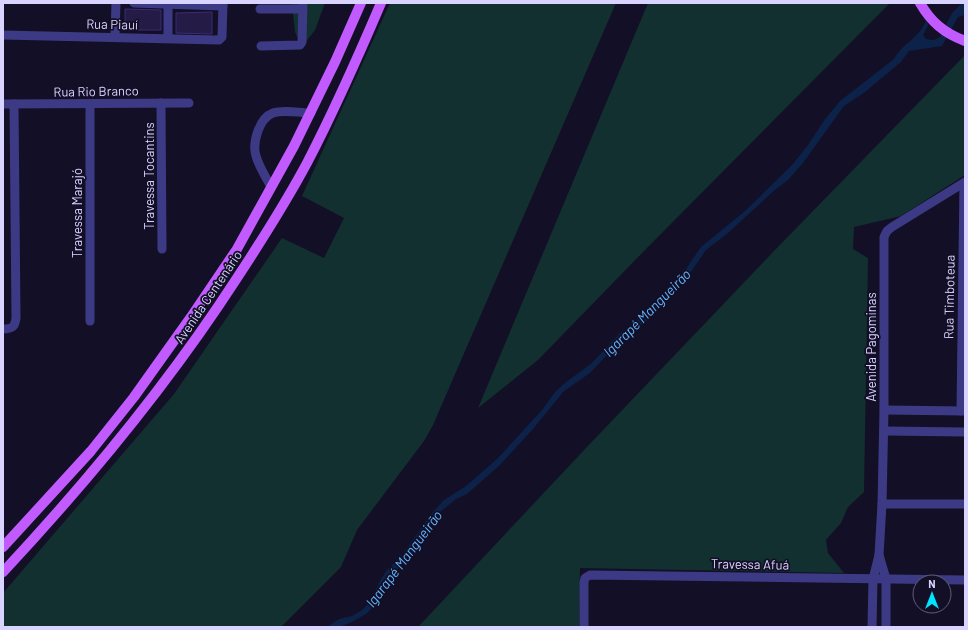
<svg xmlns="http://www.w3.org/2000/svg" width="968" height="630" viewBox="0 0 968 630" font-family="Barlow,sans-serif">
	<rect width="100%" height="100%" fill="#130f26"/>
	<g fill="#12302f">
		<polygon points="292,3 325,3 315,30 302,47 295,32"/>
		<polygon points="390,3 616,3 433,425 424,441 357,530 341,567 281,627 3,627 3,593 174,394 282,238 324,258 344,218 302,196"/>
		<polygon points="648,3 890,3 645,250 538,360 478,408"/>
		<polygon points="965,55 965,175 901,216 854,227 853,249 868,258 864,492 848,507 841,523 826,540 828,553 844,573 580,568 579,627 418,627 585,449 773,252"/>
	</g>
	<path fill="#0c2248" d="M965,3V15L958,17L942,46L909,51L901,62L865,92L844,106L803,163L788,180L776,189L727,234L706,250L686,279L660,304L647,321L622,339L590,373L564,391L533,429L500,465L467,494L456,499L440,512L413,552L388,579L374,606L366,614L352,622L339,627H327L339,619L352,616L362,610L369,603L381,579L387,570L402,555L432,513L444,500L466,486L498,458L542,410L555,392L566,382L592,363L619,334L633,324L645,313L661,295L679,279L701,247L745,211L792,165L808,145L825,119L840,101L894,59C904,41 922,38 927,16L928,26L923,35L926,39L934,40L940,37L952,13L961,4Z"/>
	<g fill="#241b47" stroke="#3b2d73">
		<polygon points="125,9 161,10 161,30 125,30"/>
		<polygon points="212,12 212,34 176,33 176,13"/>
	</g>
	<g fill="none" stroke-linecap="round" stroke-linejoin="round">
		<g stroke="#3d3a85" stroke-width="9">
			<polyline points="134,3 223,6"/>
			<polyline points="260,9 302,9"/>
			<polyline points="3,35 219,40 222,37 223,3"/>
			<polyline points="115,36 116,3"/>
			<polyline points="168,38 168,3"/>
			<polyline points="261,46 300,45 302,42 303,3"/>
			<polyline points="161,103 162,249"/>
			<polyline points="3,104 189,103"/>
			<polyline points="90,104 90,321"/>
			<path d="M271,187C266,177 259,167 256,156C252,143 259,118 273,113C284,109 299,113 311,113"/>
			<path d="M3,329C12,329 15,327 16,318L14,104"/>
			<polyline points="884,410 965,411"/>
			<polyline points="961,411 964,183"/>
			<polyline points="884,431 965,432"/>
			<polyline points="882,504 965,504"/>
			<polyline points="879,555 886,579 886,627"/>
			<polyline points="584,627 584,582 585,578 590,575 965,580"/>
			<polyline points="872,627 873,579 879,555 882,504 884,410 884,237 887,231 892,227 965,182"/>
		</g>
		<g stroke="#c25bff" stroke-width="10">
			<path d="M920,3C931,22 944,33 965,41"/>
			<polyline points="3,547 91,451 134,397 191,317 237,249 294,146 335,62 361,3"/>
			<path d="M3,572C89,480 169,383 237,278C262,240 286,202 307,163C334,111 358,57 381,3"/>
		</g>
	</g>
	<g text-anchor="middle" stroke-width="3.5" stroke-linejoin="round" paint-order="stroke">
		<g font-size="13" fill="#d9d4ff" stroke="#130f26">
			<text transform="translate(112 24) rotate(1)" y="5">Rua Piauí</text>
			<text transform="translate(96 91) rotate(-1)" y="5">Rua Rio Branco</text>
			<text transform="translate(149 176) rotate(-90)" y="5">Travessa Tocantins</text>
			<text transform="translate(77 213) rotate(-90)" y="5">Travessa Marajó</text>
			<text transform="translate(208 297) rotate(-56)" y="5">Avenida Centenário</text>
			<text transform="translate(949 297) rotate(-89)" y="5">Rua Timboteua</text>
			<text transform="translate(871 347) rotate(-90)" y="5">Avenida Pagominas</text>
			<text transform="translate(750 564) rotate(1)" y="5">Travessa Afuá</text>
		</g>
		<g font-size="14" font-style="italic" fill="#62b6ff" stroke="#130f26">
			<text transform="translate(647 313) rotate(-45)" y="5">Igarapé Mangueirão</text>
			<text transform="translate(404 559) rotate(-53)" y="5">Igarapé Mangueirão</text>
		</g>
	</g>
	<rect width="968" height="630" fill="none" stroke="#d9d4ff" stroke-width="8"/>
	<g transform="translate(932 594)"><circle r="19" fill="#130f26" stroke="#625e7d"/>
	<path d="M0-3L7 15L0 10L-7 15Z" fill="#00e5ff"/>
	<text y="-6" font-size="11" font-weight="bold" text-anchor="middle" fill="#d9d4ff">N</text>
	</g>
</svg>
